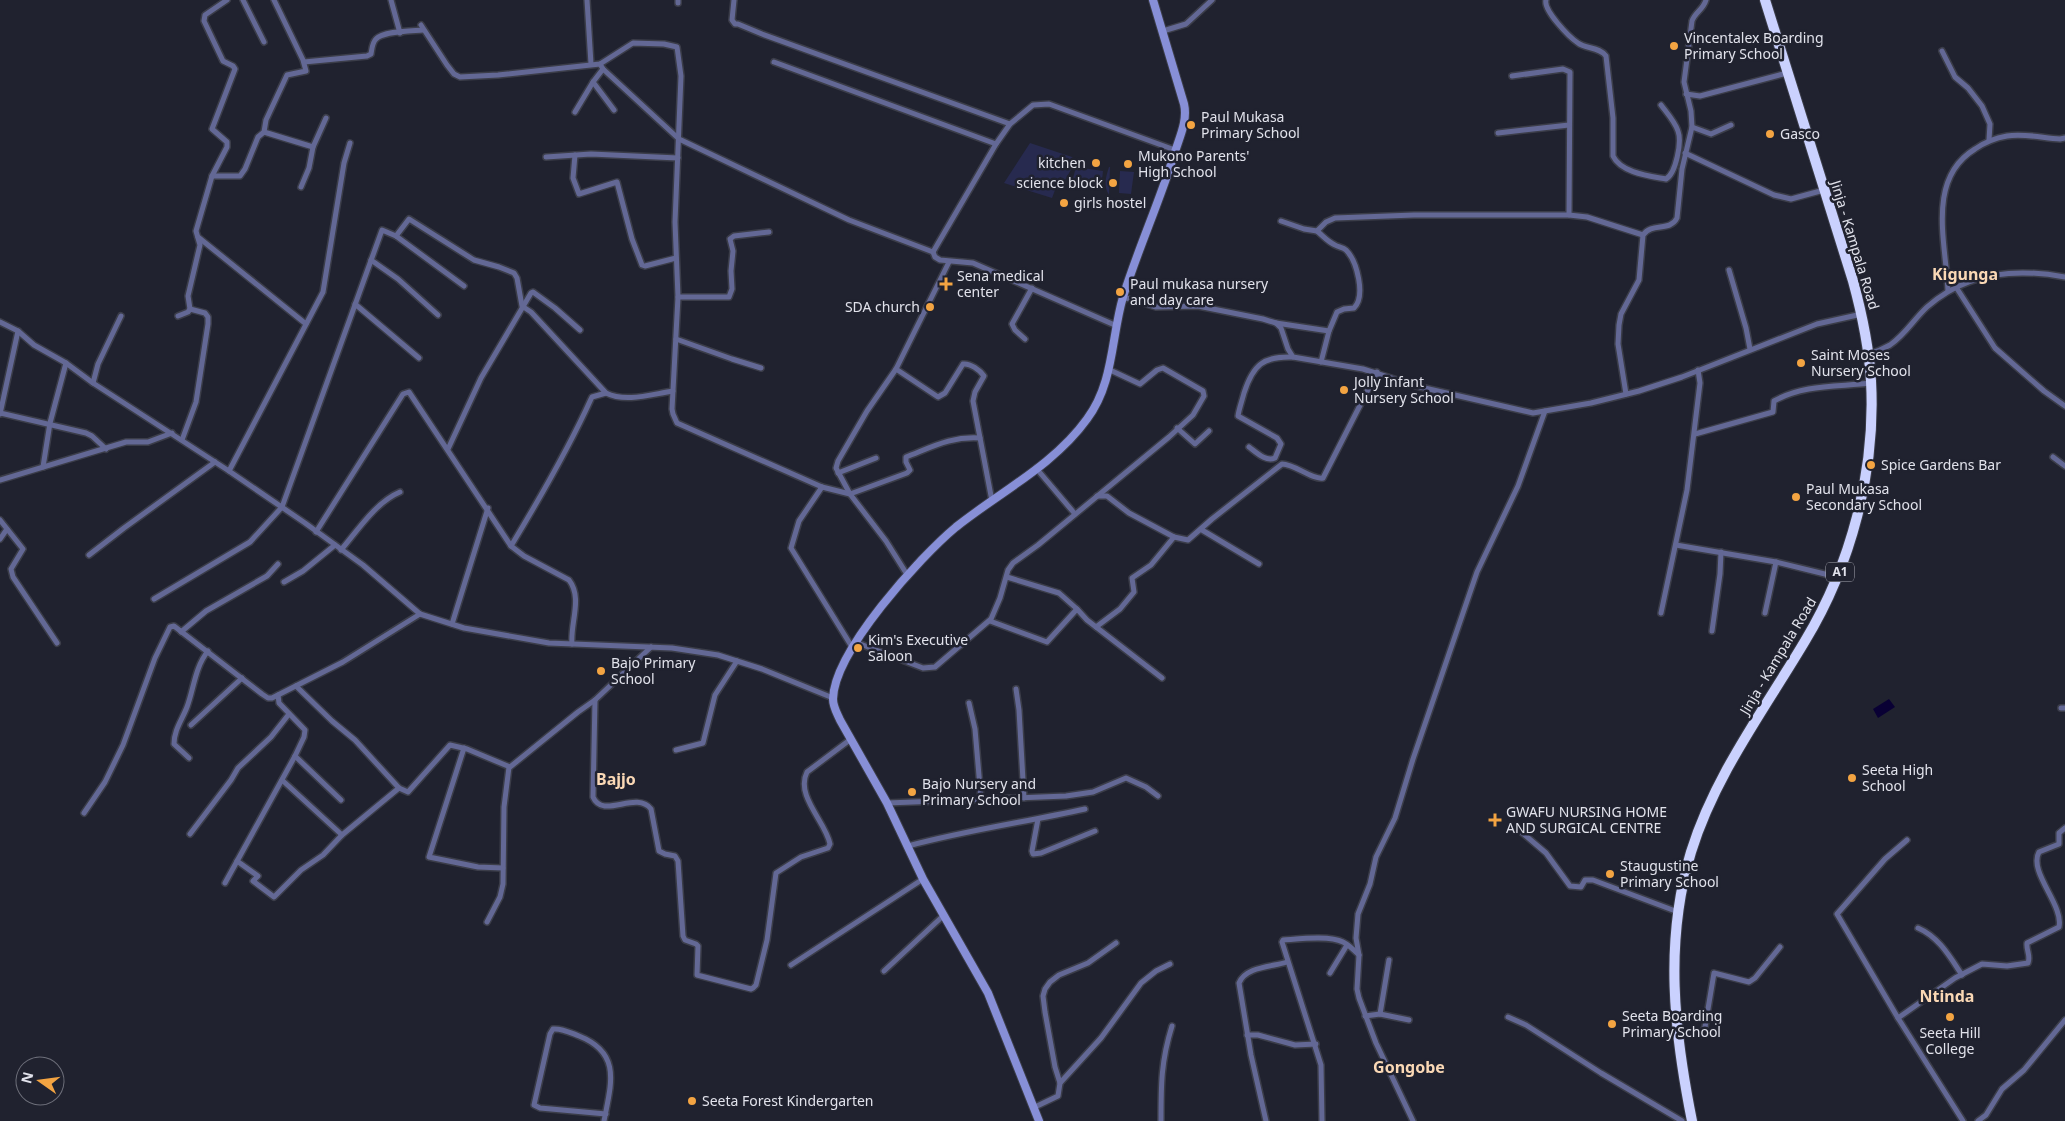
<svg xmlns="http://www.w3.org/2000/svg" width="2065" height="1121" viewBox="0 0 2065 1121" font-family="'Noto Sans',sans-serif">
	<rect width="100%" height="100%" fill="#20222f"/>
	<g fill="#272a4f">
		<polygon points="1030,143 1072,157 1076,161 1065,180 1060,177 1052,198 1004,183"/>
		<polygon points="1076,167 1103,171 1101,189 1072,182"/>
		<path d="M1109,167H1110L1109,195C1103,186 1106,176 1109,167Z"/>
		<polygon points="1120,171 1134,172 1131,194 1119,193"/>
	</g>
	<polygon fill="#090034" points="1889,699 1895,707 1878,718 1873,709"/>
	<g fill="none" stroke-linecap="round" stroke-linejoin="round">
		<defs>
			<g id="street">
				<polyline points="243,0 264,42"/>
				<polyline points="391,0 400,33"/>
				<polyline points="587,0 591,64"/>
				<polyline points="678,0 678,3"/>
				<polyline points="734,0 732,20 735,24 738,24 762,34 1010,124"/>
				<path d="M1546,0C1543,10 1569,37 1578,43C1586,49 1600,47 1606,56L1613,118V156C1621,173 1650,176 1666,179C1676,173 1682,142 1678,131C1675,122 1667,113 1661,105"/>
				<path d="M421,25L447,65L454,74L460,77L498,75L600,64L633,43L664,44L677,47L681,76L675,222L678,297L672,409L673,414L677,423L822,487L850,494L907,473L910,470L906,462V457C932,447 952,436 980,438"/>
				<polyline points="1163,31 1186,24 1212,0"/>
				<polyline points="1942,51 1955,77 1968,88 1982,106 1990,124 1989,140"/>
				<path d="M304,62L367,56L371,54C372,49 372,43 376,39C383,31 412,31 423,30"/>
				<polyline points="774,62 996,144"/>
				<polyline points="600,64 603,69 679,139 849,220 933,252 935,257 940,260 973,263 1117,326"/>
				<polyline points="603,69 593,82 614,110"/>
				<polyline points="1512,76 1563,69 1570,72 1569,215"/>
				<polyline points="1686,94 1700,96 1787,73"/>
				<polyline points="575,112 593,82"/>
				<polyline points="1692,127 1711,134 1731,125"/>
				<polyline points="264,132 313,147 326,118"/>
				<polyline points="1498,133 1569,125"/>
				<polyline points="1685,153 1774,195 1791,199 1824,190"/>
				<polyline points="575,155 573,178 579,194 617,182 632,239 642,265 645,266 676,258"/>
				<polyline points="546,157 591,154 678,158"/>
				<polyline points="212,176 240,176 245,169 258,137 264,132 266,120 287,75 306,71 303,60 274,0"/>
				<polyline points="301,187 309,168 313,147"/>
				<polyline points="1281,221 1304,229 1317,231 1326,222 1335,218 1414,215 1569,215 1587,217 1643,235"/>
				<path d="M1317,231C1323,236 1328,242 1335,245C1338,247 1343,247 1346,250C1357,261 1366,296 1354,308L1344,309L1337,312L1329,331L1321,362"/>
				<path d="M396,236L409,219L474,260L499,267L514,273L517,278L522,306L531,312L606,393C626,403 652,394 673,391"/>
				<polyline points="198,237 306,324"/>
				<polyline points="933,252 996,144 1010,124 1033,105 1049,104 1175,150"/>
				<polyline points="371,260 398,279 438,315"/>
				<polyline points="1729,270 1746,328 1750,349"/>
				<polyline points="1956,287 1995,348 2044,391 2065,406"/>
				<path d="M1948,291C1946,243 1926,179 1975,149C1985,142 1995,138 2007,136C2024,133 2043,138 2060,139L2065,138"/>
				<polyline points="678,297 729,297 732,289 731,271 733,251 730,239 734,236 769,232"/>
				<polyline points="1123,297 1156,307 1198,306 1263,319 1276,323 1281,328 1288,349 1293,357 1363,369 1416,386 1533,413 1591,403 1639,391 1682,377 1817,324 1862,314"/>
				<polyline points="355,304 419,358"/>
				<polyline points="178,316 188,312 190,309 188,296 200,245 196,231 212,176 227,147 227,142 212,129 235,69 233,66 223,61 204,21 205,15 227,0"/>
				<polyline points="0,322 18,331 34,345 66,363 93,383 229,471 305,523 363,565 420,614 464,628 549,643 672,648 718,655 762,669 833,698"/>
				<polyline points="1276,323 1329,331"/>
				<polyline points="676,339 732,359 761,368"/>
				<polyline points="1025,339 1015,330 1012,324 1032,288"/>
				<path d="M1869,354C1876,352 1883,349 1890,345C1905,335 1914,319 1927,307C1966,272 2016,268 2065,277"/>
				<path d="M896,369L938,397L945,393L963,364C970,363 980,370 984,376L975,392L973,401L992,501"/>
				<polyline points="93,383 98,364 121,316"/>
				<path d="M1626,394L1618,344L1619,325L1621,314L1639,280L1643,235C1652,222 1670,232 1677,218L1682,169L1692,127L1691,111L1684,82L1692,21C1695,12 1703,10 1706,0"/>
				<polyline points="0,413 86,433 92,436 106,449"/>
				<polyline points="0,414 18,331"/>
				<polyline points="1177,428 1195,444 1209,431"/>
				<path d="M1695,434L1773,412L1774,401C1804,384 1838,387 1871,383"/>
				<polyline points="182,440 196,402 208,324 208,317 205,313 190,309"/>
				<path d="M1249,447C1257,453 1266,462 1275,458L1281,444L1277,438L1238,416C1239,409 1242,401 1244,393C1253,365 1263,356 1293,357"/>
				<polyline points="448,449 481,378 531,293 533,292 555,308 580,330"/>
				<polyline points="2053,457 2065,466"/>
				<polyline points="43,467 50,423 66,363"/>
				<polyline points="1036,468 1075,514"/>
				<polyline points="229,471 323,292 344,163 350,143"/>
				<polyline points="838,473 876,458"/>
				<polyline points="0,480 126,442 148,442 172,433"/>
				<polyline points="822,487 799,521 791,548 852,647"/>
				<path d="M1097,496H1107L1129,513L1174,537L1188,540L1212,519L1282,464C1295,464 1312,480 1323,478L1377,372"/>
				<polyline points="0,520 23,549 11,569 13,577 57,643"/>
				<polyline points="1202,530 1259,564"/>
				<path d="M316,532L403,394L409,392L511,546L524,556L569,580C583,598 570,623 572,644"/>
				<polyline points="0,539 7,529"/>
				<polyline points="1676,545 1776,562 1837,577"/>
				<path d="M511,546C540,498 568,450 591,399L592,397L606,393"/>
				<path d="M341,550C358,530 376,502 400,492"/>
				<polyline points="89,555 124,528 215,462"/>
				<polyline points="908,576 886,541 850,494 836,468 838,461 867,411 896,369 949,262"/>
				<polyline points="1007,577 1059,593 1077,609"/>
				<polyline points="284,582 303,571 335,545"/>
				<polyline points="154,599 250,542 282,507 382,230 396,236 464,286"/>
				<polyline points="1661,613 1687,490 1700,383 1698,370"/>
				<polyline points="1765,613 1776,562"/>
				<polyline points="990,621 1047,642 1077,609 1087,620 1162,678"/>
				<polyline points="452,624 488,508"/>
				<polyline points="1096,627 1120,609 1134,592 1132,578 1151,565 1174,537"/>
				<polyline points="1712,631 1720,574 1721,552"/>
				<polyline points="181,632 206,611 267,576 278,564"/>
				<polyline points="855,642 923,668 935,667 991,619 1000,598 1008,570 1013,563 1038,545 1169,437 1193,415 1204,396 1203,391 1163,368 1157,370 1140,384 1110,370"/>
				<polyline points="296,686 332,721 355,740 399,788 408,792 450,745 467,749 510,767 578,712 595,700 651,647"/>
				<polyline points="1016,689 1019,710 1024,798"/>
				<path d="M595,700L593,797C603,820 636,790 651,809L659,851L665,854L675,856L678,861L683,936L685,940L696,944L698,946L697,975L751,989L753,988L756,985L767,940L776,873L801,857L828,848L830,844C826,822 795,796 807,772L851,739"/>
				<polyline points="969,703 975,729 981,799"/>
				<polyline points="2061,708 2065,708"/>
				<polyline points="191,725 242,678"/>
				<polyline points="464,748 429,857 478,867 503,868"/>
				<polyline points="676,750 703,743 715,695 737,661"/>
				<polyline points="295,756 341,800"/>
				<path d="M189,758L174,744C174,730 182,720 187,707C194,688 195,667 208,651"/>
				<polyline points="282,780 342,835"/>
				<polyline points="887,803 1066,796 1093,792 1126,778 1146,787 1158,796"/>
				<polyline points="84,813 105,782 123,745 155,658 170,627 174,626 262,694 268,698 272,698 343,662 420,614"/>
				<polyline points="1038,819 1032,851 1033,854 1041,853 1095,831"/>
				<polyline points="1519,830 1546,853 1570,886 1581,887 1585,880 1593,880 1678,912"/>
				<polyline points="190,834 231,780 238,768 271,737 289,714"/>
				<polyline points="1907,840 1885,859 1837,914 1898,1018 1963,1121"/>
				<path d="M908,846C967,830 1026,822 1085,809"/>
				<polyline points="237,861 258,876 253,881 274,897 301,870 323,855 342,835 399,788"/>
				<polyline points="225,883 295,756 304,737 305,730 279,703 278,695"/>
				<polyline points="487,922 500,897 503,884 504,807 509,767"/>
				<path d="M1918,928C1939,937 1950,957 1962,975"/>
				<polyline points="791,965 923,879"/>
				<polyline points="884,971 944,915"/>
				<polyline points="1330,973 1347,945"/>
				<polyline points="1380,1014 1389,960"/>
				<polyline points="1365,1016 1380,1014 1409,1020"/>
				<polyline points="1508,1017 1526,1025 1601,1073 1682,1121"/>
				<path d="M1898,1018L1955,978L1982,964L2007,966L2028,963C2031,956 2026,950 2027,943L2059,927C2064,905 2028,872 2039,852L2059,844V833L2065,828"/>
				<polyline points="1677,1033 1701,1035 1705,1027 1714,973 1749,982 1755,978 1780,947"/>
				<polyline points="1247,1035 1258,1035 1295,1045 1316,1044"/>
				<polyline points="1060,1083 1055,1067 1045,1012 1043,996 1045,989 1050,982 1059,975 1088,963 1116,943"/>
				<polyline points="1035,1107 1058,1096 1060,1083 1101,1038 1141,983 1156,971 1170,964"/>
				<path d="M604,1121C611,1084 622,1053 579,1036C571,1033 562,1028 553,1029L550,1034L534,1105L540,1108L606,1114"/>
				<path d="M1161,1121C1161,1085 1161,1061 1172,1026"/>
				<path d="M1266,1121L1251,1055L1239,983C1246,966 1273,967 1287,962"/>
				<path d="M1322,1121L1321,1065L1282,942L1283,940C1298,939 1330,935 1343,942C1349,945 1354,950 1359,955"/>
				<polyline points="1413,1121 1376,1043 1359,998 1357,989 1359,955 1356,938 1358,914 1370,884 1376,857 1395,818 1413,759 1477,572 1518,486 1545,411"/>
				<polyline points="1978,1121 1986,1115 2002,1089 2024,1070 2065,1020"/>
			</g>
			<path id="secondary" d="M1039,1121L988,993L923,879L887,803L840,720C837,713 833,707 833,699C834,651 920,557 956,527C1000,492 1054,465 1087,419C1114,383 1111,338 1123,297C1138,249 1159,203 1174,155C1179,138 1188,121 1184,104L1153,0"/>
			<path id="highway" d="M1692,1121C1674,1031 1664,942 1691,852C1715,775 1764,710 1805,641C1851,565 1876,471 1871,381C1869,347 1862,314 1853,281L1765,0"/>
		</defs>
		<use href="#street" stroke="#3b3d49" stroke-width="8"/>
		<use href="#secondary" stroke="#3b3d49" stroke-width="10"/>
		<use href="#highway" stroke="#3b3d49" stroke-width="12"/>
		<use href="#street" stroke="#636895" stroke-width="5"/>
		<use href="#secondary" stroke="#878fd7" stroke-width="8"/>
		<use href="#highway" stroke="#cad1fe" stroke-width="10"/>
	</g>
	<g fill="#f3a442" stroke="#20222f" stroke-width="2">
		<circle cx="1674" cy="46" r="5"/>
		<circle cx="1191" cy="125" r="5"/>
		<circle cx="1770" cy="134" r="5"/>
		<circle cx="1096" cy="163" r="5"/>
		<circle cx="1128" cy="164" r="5"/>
		<circle cx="1113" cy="183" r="5"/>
		<circle cx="1064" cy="203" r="5"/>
		<path d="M943.5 276.5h5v5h5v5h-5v5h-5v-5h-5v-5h5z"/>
		<circle cx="1120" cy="292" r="5"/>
		<circle cx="930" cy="307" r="5"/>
		<circle cx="1801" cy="363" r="5"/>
		<circle cx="1344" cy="390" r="5"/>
		<circle cx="1871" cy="465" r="5"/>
		<circle cx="1796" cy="497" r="5"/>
		<circle cx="858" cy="648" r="5"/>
		<circle cx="601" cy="671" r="5"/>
		<circle cx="1852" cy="778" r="5"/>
		<circle cx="912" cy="792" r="5"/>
		<path d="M1492.5 812.5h5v5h5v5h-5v5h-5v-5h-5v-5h5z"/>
		<circle cx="1610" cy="874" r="5"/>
		<circle cx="1950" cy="1017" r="5"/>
		<circle cx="1612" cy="1024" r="5"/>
		<circle cx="692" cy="1101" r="5"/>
	</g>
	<g text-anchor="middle" stroke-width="5" stroke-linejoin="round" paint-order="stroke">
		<rect fill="#20222f" stroke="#a7a8b3" stroke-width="1" x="1826" y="562.5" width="28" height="19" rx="4"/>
		<g font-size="12" font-weight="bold" fill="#e1e2eb">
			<text x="1840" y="576">A1</text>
		</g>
		<g font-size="14" fill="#e1e2eb" stroke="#20222f" text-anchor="start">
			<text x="1684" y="43">Vincentalex Boarding<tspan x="1684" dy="16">Primary School</tspan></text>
			<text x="1201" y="122">Paul Mukasa<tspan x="1201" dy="16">Primary School</tspan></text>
			<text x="1780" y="139">Gasco</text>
			<text x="1138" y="161">Mukono Parents'<tspan x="1138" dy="16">High School</tspan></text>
			<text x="1086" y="168" text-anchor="end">kitchen</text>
			<text x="1103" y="188" text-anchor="end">science block</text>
			<text x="1074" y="208">girls hostel</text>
			<text x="957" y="281">Sena medical<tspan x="957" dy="16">center</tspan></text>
			<text x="1130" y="289">Paul mukasa nursery<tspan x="1130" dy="16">and day care</tspan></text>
			<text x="920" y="312" text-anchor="end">SDA church</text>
			<text x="1811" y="360">Saint Moses<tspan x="1811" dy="16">Nursery School</tspan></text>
			<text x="1354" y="387">Jolly Infant<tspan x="1354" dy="16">Nursery School</tspan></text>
			<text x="1881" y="470">Spice Gardens Bar</text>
			<text x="1806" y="494">Paul Mukasa<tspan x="1806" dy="16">Secondary School</tspan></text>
			<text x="868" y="645">Kim's Executive<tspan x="868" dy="16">Saloon</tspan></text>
			<text x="611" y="668">Bajo Primary<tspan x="611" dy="16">School</tspan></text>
			<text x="1862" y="775">Seeta High<tspan x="1862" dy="16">School</tspan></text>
			<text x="922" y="789">Bajo Nursery and<tspan x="922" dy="16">Primary School</tspan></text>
			<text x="1506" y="817">GWAFU NURSING HOME<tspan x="1506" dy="16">AND SURGICAL CENTRE</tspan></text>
			<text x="1620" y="871">Staugustine<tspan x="1620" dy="16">Primary School</tspan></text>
			<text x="1622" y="1021">Seeta Boarding<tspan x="1622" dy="16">Primary School</tspan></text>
			<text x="1950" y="1038" text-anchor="middle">Seeta Hill<tspan x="1950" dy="16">College</tspan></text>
			<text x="702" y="1106">Seeta Forest Kindergarten</text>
		</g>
		<g font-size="14" fill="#e1e2eb" stroke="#20222f">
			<text transform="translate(1855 245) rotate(73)" y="5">Jinja - Kampala Road</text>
			<text transform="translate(1778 656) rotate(-59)" y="5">Jinja - Kampala Road</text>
		</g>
		<g font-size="16" font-weight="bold" fill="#fad8b5" stroke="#20222f">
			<text x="1965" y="280">Kigunga</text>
			<text x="616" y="785">Bajjo</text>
			<text x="1947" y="1002">Ntinda</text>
			<text x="1409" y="1073">Gongobe</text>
		</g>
	</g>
	<g transform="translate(40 1081) rotate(284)"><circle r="24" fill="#20222f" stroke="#6d6f7a"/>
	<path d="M0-4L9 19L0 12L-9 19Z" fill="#f3a442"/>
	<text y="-8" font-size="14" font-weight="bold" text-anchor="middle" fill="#e1e2eb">N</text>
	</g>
</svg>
